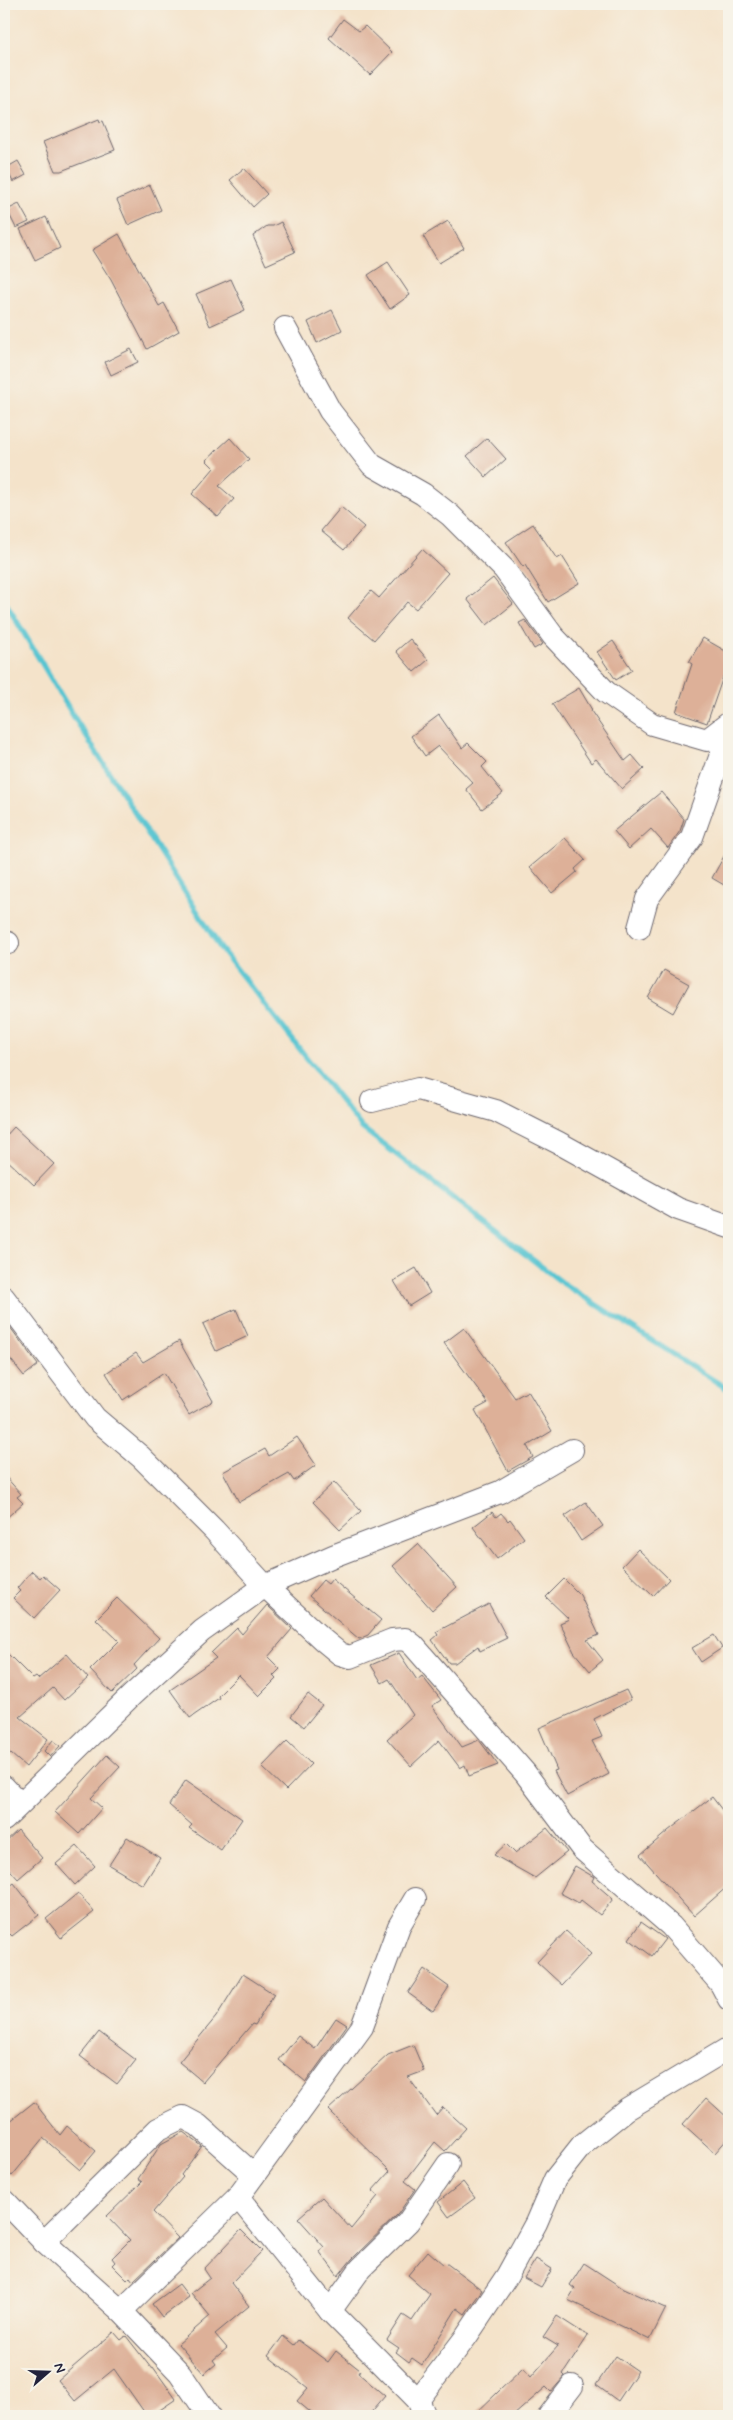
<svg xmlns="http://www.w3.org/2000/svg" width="733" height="2420" viewBox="0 0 733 2420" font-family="Mynerve,sans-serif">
	<rect width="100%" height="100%" fill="#f7f3e8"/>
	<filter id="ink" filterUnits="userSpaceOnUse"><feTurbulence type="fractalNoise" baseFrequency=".02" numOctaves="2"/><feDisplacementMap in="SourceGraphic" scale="10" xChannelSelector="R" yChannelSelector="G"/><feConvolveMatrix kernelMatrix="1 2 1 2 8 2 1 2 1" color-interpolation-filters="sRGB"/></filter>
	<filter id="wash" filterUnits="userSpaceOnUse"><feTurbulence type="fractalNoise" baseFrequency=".0096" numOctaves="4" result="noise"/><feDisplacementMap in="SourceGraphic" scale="20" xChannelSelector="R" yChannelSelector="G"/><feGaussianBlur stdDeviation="1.12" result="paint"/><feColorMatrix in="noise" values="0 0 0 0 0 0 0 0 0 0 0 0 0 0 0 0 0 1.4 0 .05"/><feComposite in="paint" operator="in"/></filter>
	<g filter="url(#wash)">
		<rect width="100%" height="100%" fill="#f4e3ca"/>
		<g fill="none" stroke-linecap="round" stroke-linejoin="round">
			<polyline stroke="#59c5d1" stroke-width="5.5" points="4,600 74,717 221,949 362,1128 564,1284 729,1390"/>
		</g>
		<g id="blocks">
			<g fill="#ddb098">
				<polygon points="343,19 359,31 365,26 392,52 370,75 329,38"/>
				<polygon points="99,119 100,122 103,121 115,150 61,171 55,171 43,142"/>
				<polygon points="18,161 26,175 13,182 6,168"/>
				<polygon points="244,168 267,194 253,207 230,180"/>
				<polygon points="150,185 161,210 128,225 117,200"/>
				<polygon points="19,204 29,222 16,228 7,210"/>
				<polygon points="46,217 60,248 35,260 20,229"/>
				<polygon points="448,221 464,248 439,263 423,236"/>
				<polygon points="281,222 295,252 266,265 253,236 267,226 273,226"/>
				<polygon points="119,234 159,306 164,303 179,331 147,349 111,280 92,250"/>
				<polygon points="388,262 410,295 390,309 368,275"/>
				<polygon points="231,279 245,310 210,326 196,294"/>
				<polygon points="332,310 342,330 317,343 308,322"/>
				<polygon points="131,349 138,362 111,375 105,362"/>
				<polygon points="230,438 249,459 219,486 234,499 218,517 192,494 214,468 206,460"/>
				<polygon points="487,438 506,459 486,477 467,456"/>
				<polygon points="341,507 364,527 344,550 321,531"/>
				<polygon points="533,524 557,559 562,556 579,583 548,602 525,565 523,567 506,542"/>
				<polygon points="422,549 448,573 416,609 407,602 374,640 348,618 371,591 379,598"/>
				<polygon points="493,578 513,604 487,625 467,599"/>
				<polygon points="525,620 543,644 534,649 519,623"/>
				<polygon points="703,638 729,653 729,676 724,674 707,723 676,712 692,664 689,662"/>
				<polygon points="410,639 428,660 414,672 396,651"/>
				<polygon points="613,641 632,670 616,680 597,652"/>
				<polygon points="579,688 592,710 591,711 625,761 632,755 644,769 622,789 596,759 591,763 552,704"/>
				<polygon points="439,715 462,748 468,743 487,762 482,767 503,793 482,809 466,789 473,783 438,746 425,756 411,736"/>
				<polygon points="661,792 684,819 680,831 668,848 651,829 629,849 614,831"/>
				<polygon points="565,838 585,860 575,869 577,872 552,893 530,867"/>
				<polygon points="729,847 729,876 724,885 712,878"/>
				<polygon points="664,970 689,984 673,1013 648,998"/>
				<polygon points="14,1127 54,1164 34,1185 4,1157 4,1138"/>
				<polygon points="416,1268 430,1293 409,1306 394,1281"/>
				<polygon points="236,1309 248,1336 216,1351 203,1324"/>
				<polygon points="4,1319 38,1365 24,1376 4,1351"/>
				<polygon points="464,1328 515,1398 528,1391 552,1431 527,1446 533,1457 508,1471 475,1410 488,1403 444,1343"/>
				<polygon points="179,1341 213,1401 189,1415 164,1373 123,1400 106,1373 136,1353 143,1362"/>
				<polygon points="297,1437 316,1465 294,1481 289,1474 239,1502 223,1472 265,1449 269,1456"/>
				<polygon points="4,1475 21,1494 17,1497 23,1503 4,1520"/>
				<polygon points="334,1482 361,1511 340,1530 313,1502"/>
				<polygon points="586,1502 603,1526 581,1541 565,1516"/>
				<polygon points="492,1512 496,1517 501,1513 508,1521 510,1519 524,1538 497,1559 473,1527"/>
				<polygon points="418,1544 457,1587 432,1610 393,1566"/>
				<polygon points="638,1549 669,1579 653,1596 622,1566"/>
				<polygon points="32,1571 40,1578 43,1575 60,1590 34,1618 13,1598 20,1591 17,1588"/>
				<polygon points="332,1579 381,1620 368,1635 359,1639 309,1596 323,1580 328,1584"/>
				<polygon points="564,1579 580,1595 599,1635 587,1640 603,1660 590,1671 574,1652 560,1623 569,1619 546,1597"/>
				<polygon points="117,1598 159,1638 134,1665 137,1669 112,1693 90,1670 119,1641 96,1619"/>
				<polygon points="489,1604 507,1638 480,1651 478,1646 455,1663 449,1663 432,1640 438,1635 436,1632"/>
				<polygon points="267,1605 292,1629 268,1657 280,1669 273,1676 276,1679 259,1696 239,1675 218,1696 219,1698 190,1718 170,1690 216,1658 211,1653 237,1628 242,1634"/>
				<polygon points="714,1635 722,1648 701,1662 692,1648"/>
				<polygon points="4,1650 33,1679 36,1677 38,1679 67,1654 88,1678 64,1700 53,1688 20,1717 48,1739 26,1767 4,1748"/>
				<polygon points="399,1653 417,1680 422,1676 441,1700 432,1706 462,1747 479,1740 498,1765 469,1776 465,1765 460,1768 439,1740 411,1766 387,1739 413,1715 389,1679 382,1683 371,1665"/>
				<polygon points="626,1690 631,1700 594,1719 602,1737 592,1741 609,1774 567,1796 554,1771 557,1770 539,1728"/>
				<polygon points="308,1694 322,1705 304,1727 291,1716"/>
				<polygon points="53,1740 60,1746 50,1757 44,1751"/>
				<polygon points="287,1741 311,1764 286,1790 262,1767"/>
				<polygon points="107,1755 120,1767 91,1798 102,1808 79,1834 55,1812"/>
				<polygon points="186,1780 242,1819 221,1850 189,1828 192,1825 169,1805"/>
				<polygon points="712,1797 729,1819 729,1885 694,1916 640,1855 668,1831"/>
				<polygon points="547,1828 567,1852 535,1878 494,1855 506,1844 515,1853"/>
				<polygon points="18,1830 42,1858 18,1879 4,1863 4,1843"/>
				<polygon points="127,1837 160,1858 143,1885 109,1865"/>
				<polygon points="77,1846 95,1866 75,1885 56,1864"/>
				<polygon points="575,1866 594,1877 592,1881 613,1899 600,1915 581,1900 579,1903 560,1893"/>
				<polygon points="14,1883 39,1915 12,1936 10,1934 4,1939 4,1891"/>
				<polygon points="78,1893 94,1912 61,1938 46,1919"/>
				<polygon points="641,1922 665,1939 652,1956 629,1939"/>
				<polygon points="566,1931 591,1954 562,1985 537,1962"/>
				<polygon points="424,1969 449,1987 433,2011 408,1993"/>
				<polygon points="243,1974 274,1994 255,2025 252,2024 203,2082 179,2062 216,2017"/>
				<polygon points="336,2018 347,2025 306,2082 279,2060 298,2036 315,2049"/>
				<polygon points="99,2032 136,2060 117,2084 80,2056"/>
				<polygon points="413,2045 424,2071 408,2077 436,2115 443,2107 466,2128 445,2151 435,2142 405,2181 415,2189 398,2214 352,2259 338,2276 319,2251 324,2247 298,2218 322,2197 351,2229 378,2196 372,2191 390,2171 328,2110 388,2055"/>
				<polygon points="706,2098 729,2119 729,2137 715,2153 683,2124"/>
				<polygon points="34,2102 60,2135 67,2126 96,2151 80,2170 43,2138 12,2176 4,2170 4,2126"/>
				<polygon points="183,2132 202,2146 181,2175 183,2177 153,2212 178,2238 133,2281 130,2277 127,2280 112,2265 115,2262 112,2258 130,2240 107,2216 142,2182 138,2179 161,2144"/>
				<polygon points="463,2182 475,2198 449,2217 438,2202"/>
				<polygon points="241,2230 262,2251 231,2283 249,2306 215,2334 227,2348 213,2360 216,2364 204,2374 178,2344 210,2316 191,2293 210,2278 204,2269"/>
				<polygon points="428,2251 444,2265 446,2263 482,2290 465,2314 457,2308 422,2365 412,2358 409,2362 396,2352 399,2348 387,2340 403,2315 412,2321 430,2294 408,2275"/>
				<polygon points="536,2259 552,2269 541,2287 524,2278"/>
				<polygon points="584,2263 624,2289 666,2308 650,2340 568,2300 575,2289 570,2285"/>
				<polygon points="179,2284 189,2297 162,2317 152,2304"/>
				<polygon points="557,2316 588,2336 563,2374 565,2376 551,2392 546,2387 513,2416 473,2416 523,2368 531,2377 558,2346 543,2337"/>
				<polygon points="114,2332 121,2340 126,2336 151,2368 153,2367 176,2399 151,2416 147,2416 114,2369 75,2401 58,2380"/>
				<polygon points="283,2336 294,2345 298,2340 328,2362 336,2351 360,2370 358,2373 385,2396 368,2416 315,2416 297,2401 308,2388 268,2356"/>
				<polygon points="616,2356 638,2371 618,2401 596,2385"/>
			</g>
		</g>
	</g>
	<g filter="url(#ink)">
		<use href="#blocks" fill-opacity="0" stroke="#6c666d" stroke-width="1"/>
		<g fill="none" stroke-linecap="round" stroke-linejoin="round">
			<defs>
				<g id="minor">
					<polyline points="285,328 330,411 372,465 423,494 450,515 504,569 553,636 606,692 652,724 707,740 729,723"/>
					<polyline points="639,928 647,899 692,837 729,732"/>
					<polyline points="4,942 8,943"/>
					<polyline points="372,1101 418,1089 496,1111 559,1143 678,1209 729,1227"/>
					<polyline points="4,1298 95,1418 141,1457 214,1530 265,1586 323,1640 340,1654 350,1657 392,1640 405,1639 413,1645 525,1773 582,1849 671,1926 721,1984 729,1999"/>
					<polyline points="4,1787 19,1803"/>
					<polyline points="4,1820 132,1695 202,1631 265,1586 333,1556 500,1492 572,1450"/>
					<polyline points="238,2197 330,2311 418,2400 425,2416"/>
					<polyline points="4,2200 44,2242 121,2311 180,2373 209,2416"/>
					<polyline points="44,2242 158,2129 183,2117 198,2125 254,2175"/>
					<polyline points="121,2311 238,2197 362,2027 399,1926 415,1899"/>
					<polyline points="330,2311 361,2268 408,2222 448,2164"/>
					<polyline points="418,2400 466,2337 507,2276 536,2223 555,2179 582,2145 627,2109 729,2048"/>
					<polyline points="549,2416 572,2386"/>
				</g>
			</defs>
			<use href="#minor" stroke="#6c666d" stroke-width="24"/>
			<use href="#minor" stroke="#fff" stroke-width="22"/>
		</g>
	</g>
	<rect width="733" height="2420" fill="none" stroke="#f7f3e8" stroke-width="20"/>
	<g transform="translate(48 2372) rotate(70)" stroke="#f7f3e8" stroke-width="4" paint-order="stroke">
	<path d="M0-4L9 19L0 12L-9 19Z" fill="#22223b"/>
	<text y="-8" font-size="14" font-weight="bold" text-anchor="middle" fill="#22223b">N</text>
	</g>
</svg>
